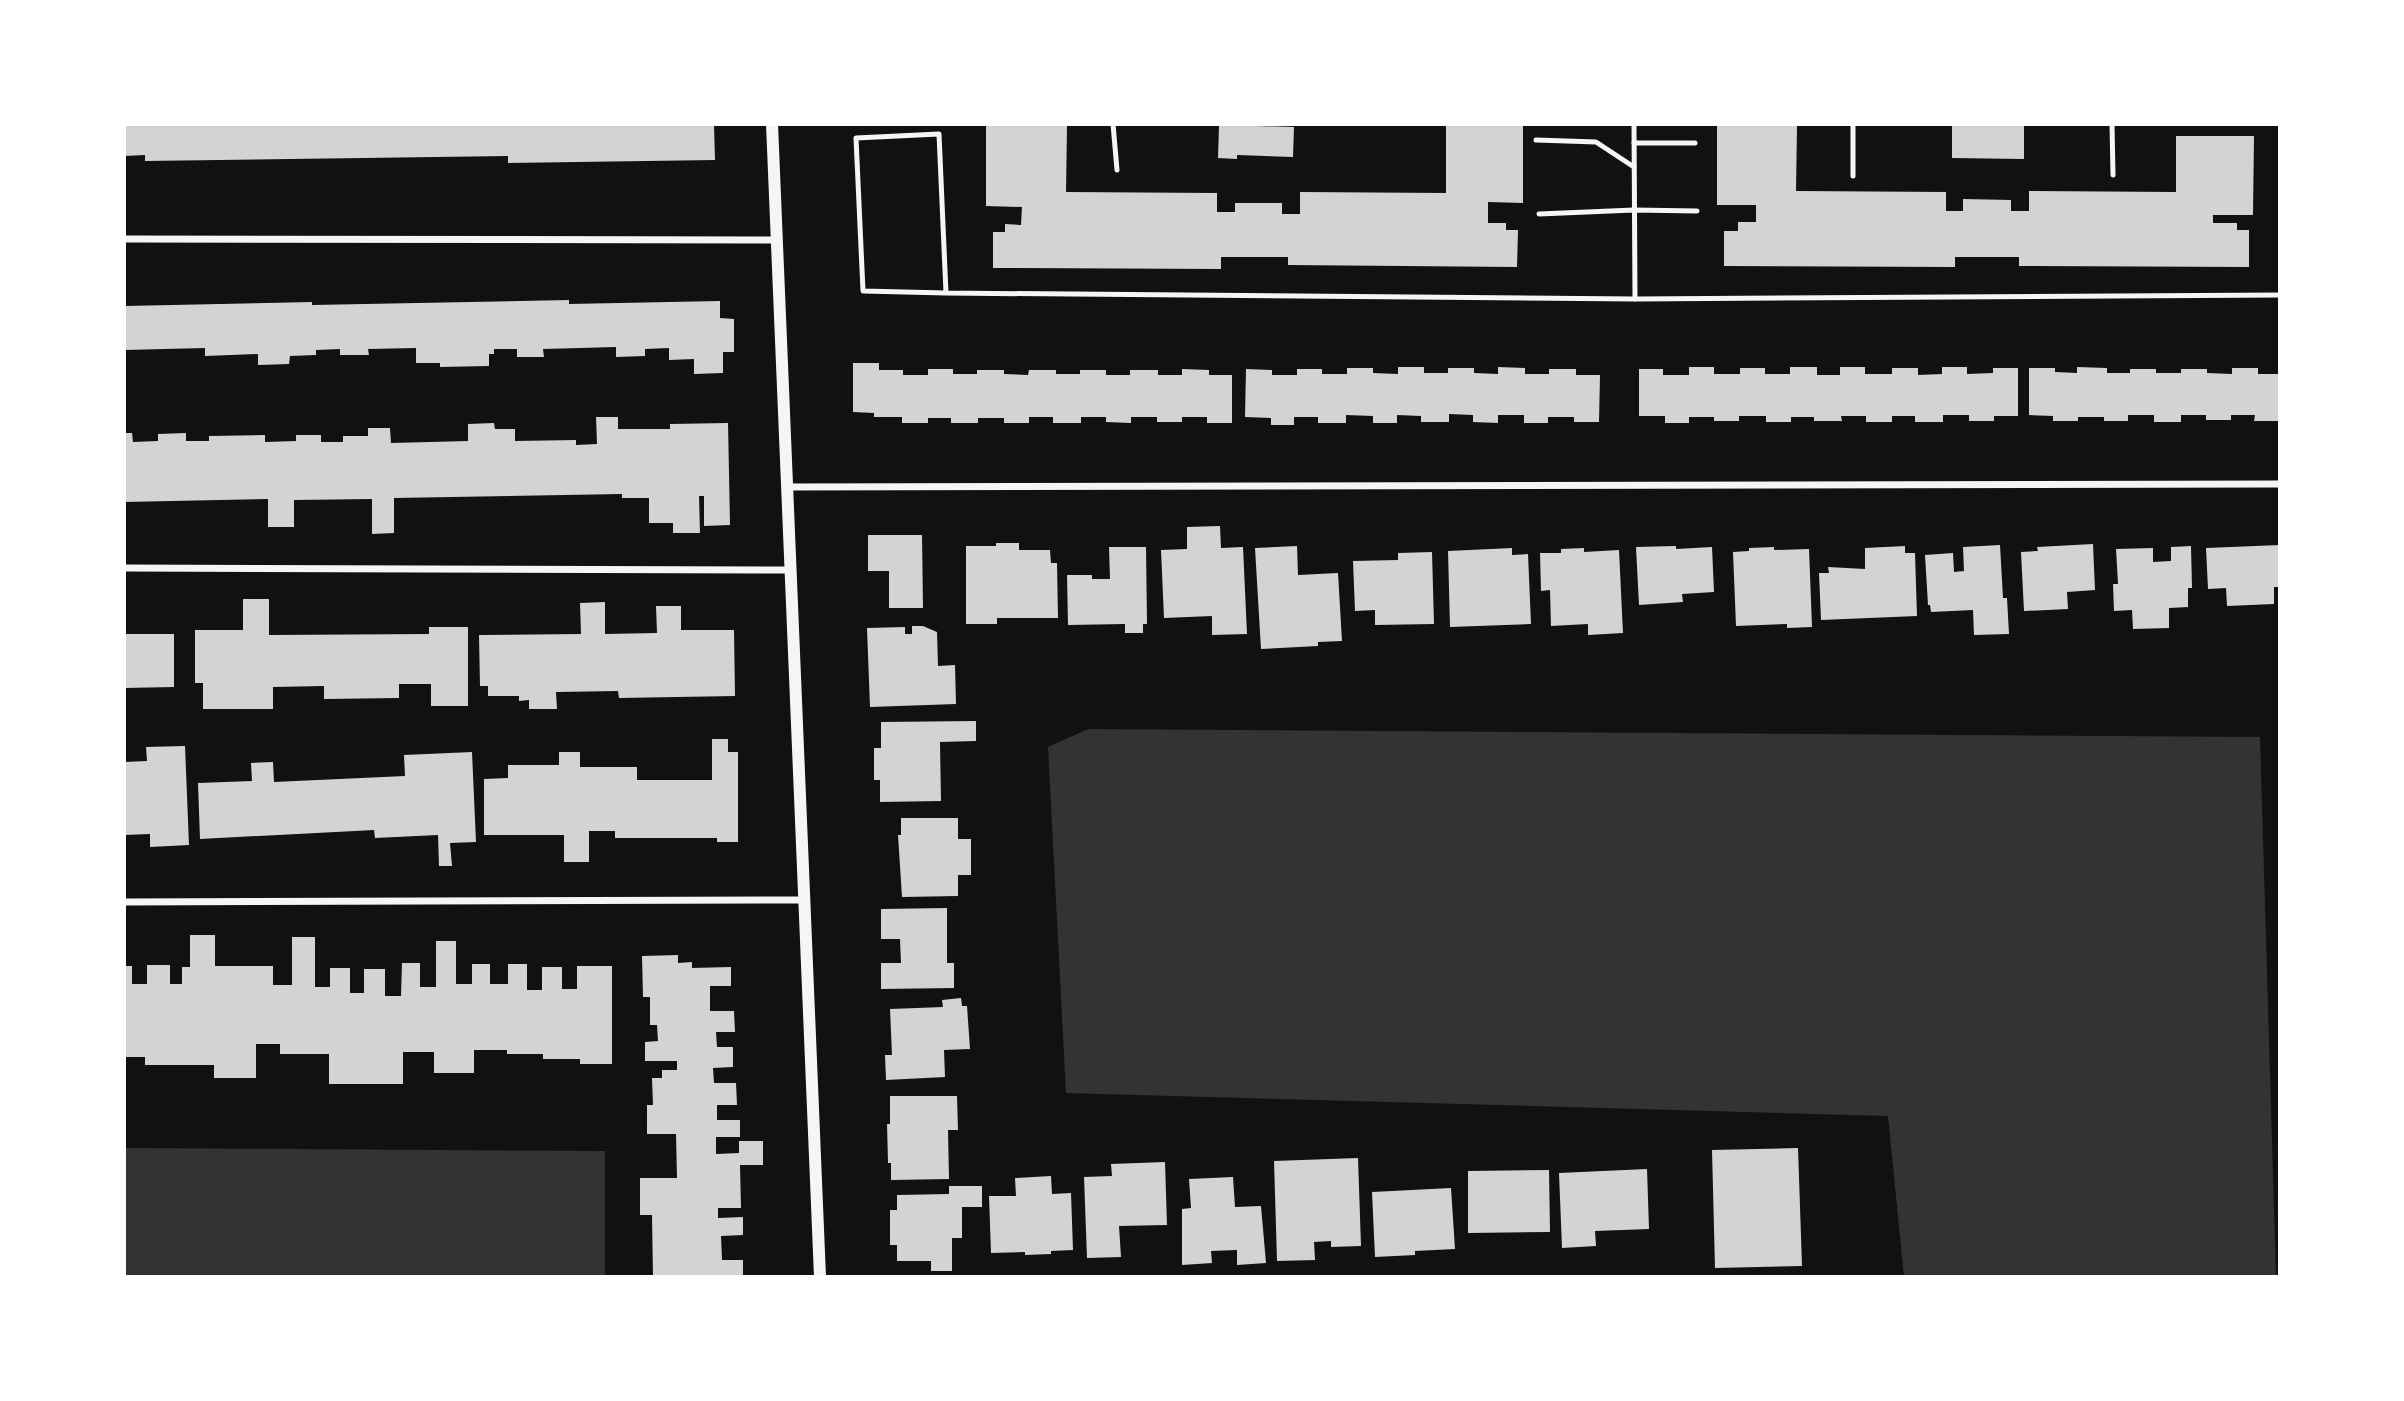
<svg xmlns="http://www.w3.org/2000/svg" width="2404" height="1401" viewBox="0 0 2404 1401" font-family="Georgia,serif">
	<rect width="100%" height="100%" fill="#111"/>
	<g fill="#333">
		<polygon points="1088,729 2260,737 2276,1277 1904,1277 1888,1116 1066,1093 1048,747"/>
		<polygon points="124,1148 605,1151 605,1277 124,1277"/>
	</g>
	<g fill="#d3d3d3">
		<polygon points="124,124 714,124 715,160 508,163 508,156 145,161 145,155 124,156"/>
		<polygon points="1446,124 1523,124 1523,203 1488,202 1488,223 1506,223 1506,230 1518,230 1517,267 1288,265 1288,257 1221,257 1221,269 993,268 993,232 1005,232 1005,224 1021,225 1022,207 986,206 986,126 1067,126 1066,192 1217,193 1217,212 1235,212 1235,203 1282,203 1282,214 1300,214 1300,192 1446,193"/>
		<polygon points="1219,125 1294,127 1293,157 1237,155 1237,159 1218,158"/>
		<polygon points="1717,125 1797,126 1796,191 1946,192 1946,211 1963,211 1963,199 2011,200 2011,211 2029,211 2029,191 2176,192 2176,136 2254,136 2253,215 2213,215 2213,223 2237,223 2237,230 2249,230 2249,267 2019,266 2019,257 1955,257 1955,267 1724,266 1724,231 1738,231 1738,222 1756,222 1756,205 1717,205"/>
		<polygon points="1952,125 2024,126 2024,159 1952,158"/>
		<polygon points="569,300 569,304 720,301 720,318 734,319 734,352 723,352 723,373 694,374 694,359 669,360 669,348 645,349 645,356 616,357 616,347 543,349 544,357 517,357 517,349 494,349 494,354 489,354 489,366 440,367 440,363 416,363 416,348 368,349 369,355 340,355 340,349 316,350 316,355 290,356 289,364 258,365 258,354 205,356 205,348 124,350 124,306 312,302 312,305"/>
		<polygon points="853,363 879,363 879,370 903,370 903,375 928,375 928,369 953,369 953,374 977,374 977,370 1004,370 1004,374 1028,375 1029,370 1056,370 1056,374 1080,374 1080,370 1106,370 1106,375 1130,375 1130,370 1158,370 1158,375 1182,375 1182,369 1209,370 1209,375 1232,375 1232,423 1207,423 1207,417 1182,417 1182,422 1157,422 1157,417 1131,417 1131,423 1106,422 1106,417 1081,417 1081,423 1053,423 1053,417 1029,417 1029,423 1004,423 1004,418 978,418 978,423 951,423 951,418 928,418 928,423 902,423 902,417 874,417 874,413 853,412"/>
		<polygon points="1398,367 1424,367 1424,373 1448,373 1448,368 1474,368 1474,373 1498,374 1498,367 1525,368 1525,374 1549,374 1549,369 1576,369 1576,375 1600,375 1599,422 1574,422 1574,417 1548,417 1548,423 1524,423 1524,415 1498,415 1498,423 1473,422 1473,415 1449,414 1449,422 1421,422 1421,416 1397,415 1397,423 1373,423 1373,416 1346,415 1346,423 1318,423 1318,417 1294,417 1294,425 1271,425 1271,418 1245,417 1246,369 1272,370 1272,375 1297,375 1297,369 1322,369 1322,374 1347,374 1347,368 1373,368 1373,373 1398,374"/>
		<polygon points="1689,367 1714,367 1714,374 1740,374 1740,368 1765,368 1765,374 1790,374 1790,367 1817,367 1817,375 1840,375 1840,367 1865,367 1865,374 1892,374 1892,368 1918,368 1918,375 1942,374 1942,367 1967,367 1967,374 1993,373 1993,368 2018,368 2018,416 1994,416 1994,421 1969,421 1969,415 1943,415 1943,422 1915,422 1915,416 1892,416 1892,422 1866,422 1866,416 1841,416 1842,421 1814,421 1814,417 1791,417 1791,422 1766,422 1766,416 1739,416 1739,421 1714,421 1714,417 1689,417 1689,423 1665,423 1665,416 1639,416 1639,369 1663,369 1663,375 1689,375"/>
		<polygon points="2077,367 2107,368 2107,373 2130,373 2130,369 2156,369 2156,373 2181,373 2181,369 2207,369 2207,373 2232,374 2232,368 2258,368 2258,374 2280,374 2280,421 2254,421 2255,415 2231,415 2231,420 2206,420 2206,415 2181,415 2181,422 2154,422 2154,415 2128,415 2128,421 2104,421 2104,417 2078,417 2078,421 2053,421 2053,416 2029,415 2029,368 2055,368 2055,372 2077,373"/>
		<polygon points="596,417 618,417 618,429 670,429 670,424 728,423 730,525 704,526 704,496 699,496 700,533 673,533 673,523 649,523 649,498 622,498 622,494 394,498 394,533 372,534 372,499 294,500 294,527 268,527 268,499 124,502 124,433 132,433 133,442 158,441 158,434 186,433 186,441 209,441 209,436 265,435 265,442 296,441 296,435 321,435 321,442 343,442 343,436 368,436 368,428 390,428 391,443 468,441 468,424 494,423 495,429 515,429 515,441 576,440 576,445 597,444"/>
		<polygon points="1220,526 1221,548 1243,547 1247,634 1212,635 1212,616 1164,618 1161,550 1187,549 1187,527"/>
		<polygon points="868,535 922,535 923,608 889,608 889,571 868,571"/>
		<polygon points="996,543 1019,543 1019,550 1050,550 1051,563 1057,563 1058,618 997,618 997,624 966,624 966,546 996,546"/>
		<polygon points="2093,544 2095,590 2067,592 2068,609 2024,611 2021,552 2038,551 2037,547"/>
		<polygon points="2000,545 2003,598 2007,598 2009,634 1974,635 1973,610 1931,612 1930,605 1928,605 1925,555 1953,553 1954,572 1964,571 1963,547"/>
		<polygon points="2280,545 2280,587 2274,587 2274,604 2227,606 2226,588 2208,589 2206,548"/>
		<polygon points="1297,546 1298,575 1338,573 1342,641 1318,642 1318,646 1261,649 1255,548"/>
		<polygon points="1676,546 1676,549 1712,547 1714,592 1682,594 1683,602 1639,605 1636,547"/>
		<polygon points="1905,546 1905,553 1915,553 1917,616 1821,620 1819,573 1829,573 1828,567 1865,569 1865,548"/>
		<polygon points="2191,546 2192,588 2188,588 2188,607 2169,608 2169,628 2133,629 2132,610 2114,611 2113,584 2118,584 2116,549 2153,548 2153,562 2171,561 2171,547"/>
		<polygon points="1109,547 1146,547 1147,624 1143,624 1143,633 1125,633 1125,624 1068,625 1067,575 1092,575 1092,579 1110,579"/>
		<polygon points="1774,547 1774,550 1809,549 1812,627 1787,628 1787,624 1736,626 1733,552 1749,551 1749,548"/>
		<polygon points="1512,548 1512,555 1528,554 1531,624 1450,627 1448,551"/>
		<polygon points="1584,548 1584,552 1619,550 1623,633 1588,635 1588,624 1551,626 1550,590 1541,591 1540,553 1561,553 1561,549"/>
		<polygon points="1432,552 1434,624 1375,625 1375,610 1355,611 1353,561 1398,560 1398,553"/>
		<polygon points="243,599 269,599 269,635 429,634 429,627 468,627 468,706 431,706 431,684 399,684 399,698 324,699 324,686 273,687 273,709 203,709 203,683 195,683 195,630 243,630"/>
		<polygon points="605,602 605,634 657,633 656,606 681,606 681,630 734,630 735,696 619,698 618,691 556,692 557,709 529,709 529,700 519,701 519,696 488,696 488,686 480,686 479,635 581,634 580,603"/>
		<polygon points="912,626 923,626 937,632 938,666 955,665 956,704 870,707 867,628 905,627 905,634 912,634"/>
		<polygon points="124,634 174,634 174,687 124,688"/>
		<polygon points="976,721 976,741 940,742 941,801 880,802 880,780 874,780 874,748 881,748 881,722"/>
		<polygon points="712,739 728,739 728,752 738,752 738,842 717,842 717,838 615,838 615,831 589,831 589,862 564,862 564,835 484,835 484,779 508,778 508,765 559,765 559,752 580,752 580,767 637,767 637,780 712,780"/>
		<polygon points="185,746 189,845 150,847 150,834 124,835 124,762 147,761 146,747"/>
		<polygon points="472,752 476,842 450,843 452,866 439,866 438,835 375,838 374,830 200,839 198,783 252,781 251,763 273,762 274,782 405,776 404,755"/>
		<polygon points="901,818 958,818 958,839 971,839 971,875 958,875 958,896 902,897 898,835 901,835"/>
		<polygon points="947,908 947,963 954,963 954,988 881,989 881,963 901,963 900,939 881,939 881,909"/>
		<polygon points="190,935 215,935 215,966 273,966 273,985 292,985 292,937 315,937 315,987 330,987 330,968 350,968 350,993 364,993 364,969 385,969 385,996 401,996 402,963 420,963 420,987 436,987 436,941 456,941 456,984 472,984 472,964 490,964 490,984 508,984 508,964 527,964 527,990 542,990 542,967 562,967 562,989 577,989 577,966 612,966 612,1064 580,1064 580,1059 543,1059 543,1054 507,1054 507,1050 474,1050 474,1073 434,1073 434,1052 403,1052 403,1084 329,1084 329,1054 280,1054 280,1044 256,1044 256,1078 214,1078 214,1065 145,1065 145,1057 124,1057 124,966 132,966 132,984 147,984 147,965 170,965 170,984 182,984 182,967 190,967"/>
		<polygon points="678,955 678,963 692,962 692,968 731,967 731,986 710,986 710,1011 734,1011 735,1032 716,1032 717,1047 733,1047 733,1067 713,1068 714,1083 736,1083 737,1105 717,1105 717,1120 740,1120 740,1137 716,1137 716,1154 739,1153 739,1141 763,1141 763,1165 740,1165 741,1208 718,1208 718,1218 743,1217 743,1235 721,1236 722,1260 743,1260 743,1277 653,1277 652,1215 640,1215 640,1178 677,1178 676,1134 647,1134 647,1105 653,1105 652,1078 662,1078 662,1070 677,1070 677,1061 645,1061 645,1042 658,1041 657,1025 650,1025 650,997 643,997 642,956"/>
		<polygon points="961,998 962,1006 967,1006 970,1049 944,1050 945,1077 886,1080 885,1055 892,1055 890,1009 943,1007 942,1000"/>
		<polygon points="890,1096 957,1096 958,1130 948,1130 949,1179 891,1180 891,1163 888,1163 887,1124 890,1124"/>
		<polygon points="1798,1148 1802,1266 1715,1268 1712,1150"/>
		<polygon points="1358,1158 1361,1246 1331,1247 1331,1241 1314,1242 1315,1260 1277,1261 1274,1161"/>
		<polygon points="1165,1162 1167,1225 1119,1226 1121,1257 1087,1258 1084,1177 1112,1176 1111,1164"/>
		<polygon points="1647,1169 1649,1229 1595,1231 1596,1246 1562,1248 1559,1173"/>
		<polygon points="1549,1170 1550,1232 1468,1233 1468,1171"/>
		<polygon points="1051,1176 1052,1194 1071,1193 1073,1250 1051,1251 1051,1254 1025,1255 1025,1252 991,1253 989,1196 1016,1196 1015,1178"/>
		<polygon points="1233,1177 1235,1207 1261,1206 1266,1263 1237,1265 1237,1250 1211,1251 1212,1263 1182,1265 1182,1209 1191,1208 1189,1179"/>
		<polygon points="949,1186 982,1186 982,1207 962,1207 962,1238 952,1238 952,1271 931,1271 931,1261 897,1261 897,1245 890,1245 890,1210 897,1210 897,1195 949,1194"/>
		<polygon points="1451,1188 1455,1249 1415,1251 1415,1255 1375,1257 1372,1192"/>
	</g>
	<g fill="none" stroke-linecap="round" stroke-linejoin="round">
		<g stroke="#f5f5f5" stroke-width="5">
			<polyline points="1113,124 1117,170"/>
			<polyline points="1634,124 1635,299 2280,295"/>
			<polyline points="1853,124 1853,176"/>
			<polyline points="2112,124 2113,175"/>
			<polyline points="1536,140 1596,142 1634,167"/>
			<polyline points="1634,143 1695,143"/>
			<polyline points="1539,214 1634,210 1697,211"/>
			<polyline points="946,293 939,134 856,138 863,291 946,293 1635,299"/>
		</g>
		<g stroke="#f5f5f5" stroke-width="7">
			<polyline points="124,239 777,240"/>
			<polyline points="787,487 2280,484"/>
			<polyline points="124,568 791,570"/>
			<polyline points="124,902 804,900"/>
		</g>
		<polyline stroke="#f5f5f5" stroke-width="12" points="772,124 820,1277"/>
	</g>
	<rect width="2404" height="1401" fill="none" stroke="#ffffff" stroke-width="252"/>
</svg>
